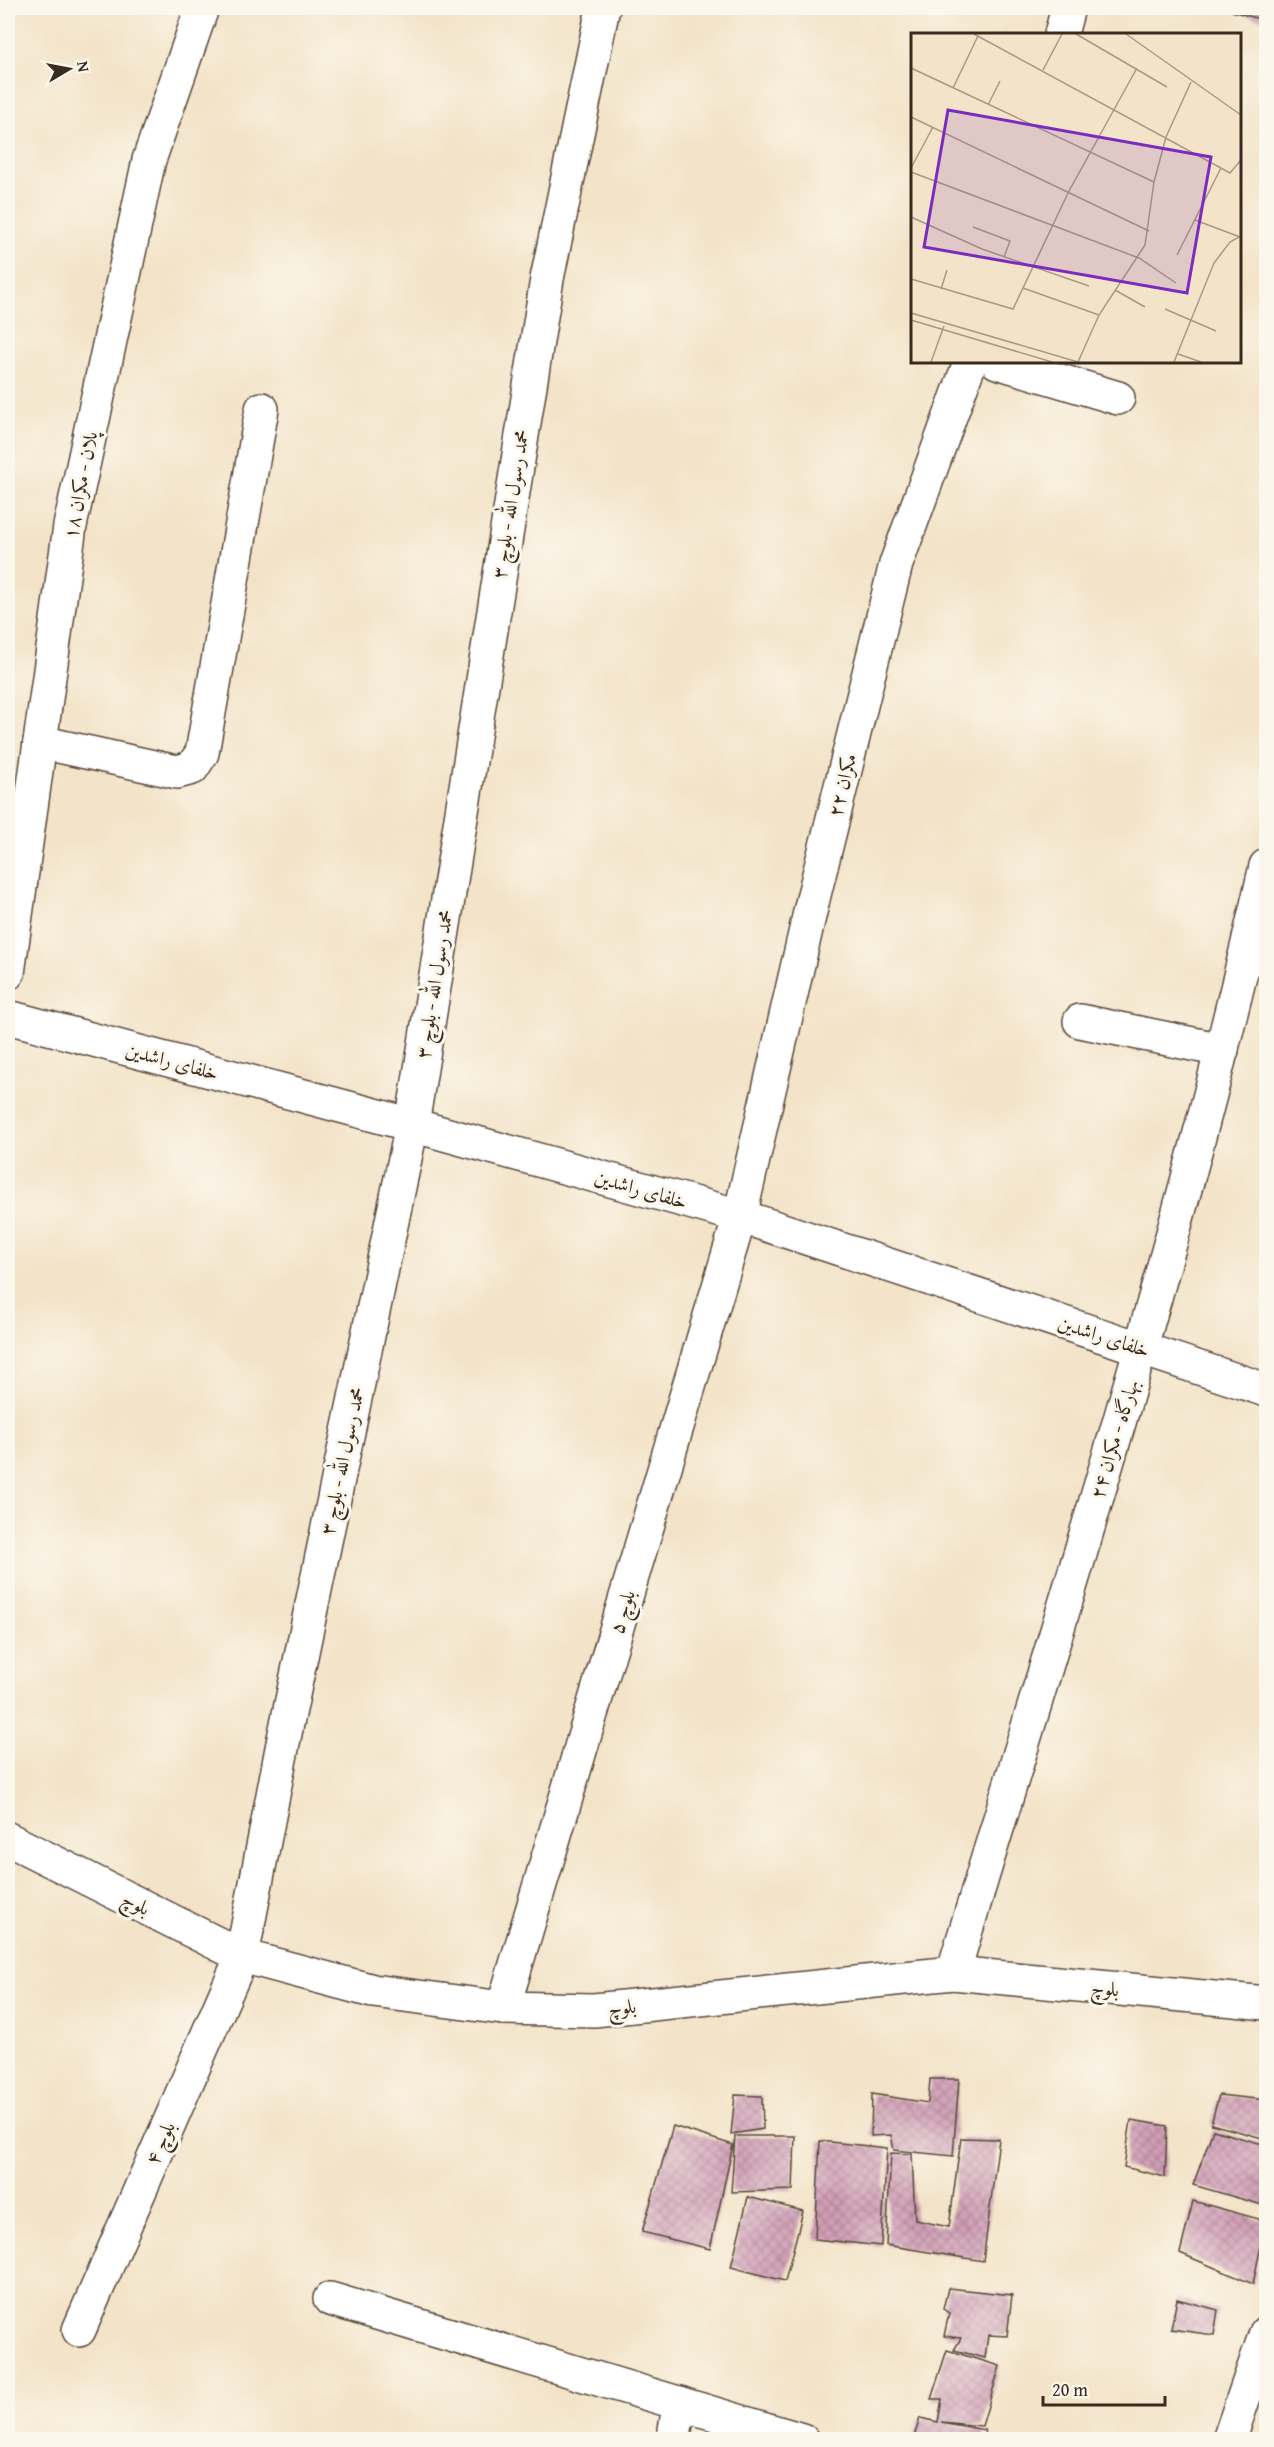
<svg xmlns="http://www.w3.org/2000/svg" width="1274" height="2447" viewBox="0 0 1274 2447" font-family="'Gentium Book Plus',Amiri,serif">
	<defs>
		<pattern id="building-cross-hatch" width="8" height="8" patternUnits="userSpaceOnUse" patternTransform="scale(1.5)"><rect width="8" height="8" fill="#d19fb7"/><path d="M0 0l8 8M0 8l8-8" fill="none" stroke="#ab8294"/></pattern>
	</defs>
	<rect width="100%" height="100%" fill="#fbf7ec"/>
	<filter id="ink" filterUnits="userSpaceOnUse"><feTurbulence type="fractalNoise" baseFrequency=".0167" numOctaves="2"/><feDisplacementMap in="SourceGraphic" scale="12" xChannelSelector="R" yChannelSelector="G"/><feConvolveMatrix kernelMatrix="1 2 1 2 8 2 1 2 1" color-interpolation-filters="sRGB"/></filter>
	<filter id="wash" filterUnits="userSpaceOnUse"><feTurbulence type="fractalNoise" baseFrequency=".008" numOctaves="4" result="noise"/><feDisplacementMap in="SourceGraphic" scale="24" xChannelSelector="R" yChannelSelector="G"/><feGaussianBlur stdDeviation="1.35" result="paint"/><feColorMatrix in="noise" values="0 0 0 0 0 0 0 0 0 0 0 0 0 0 0 0 0 1.4 0 .05"/><feComposite in="paint" operator="in"/></filter>
	<g filter="url(#wash)">
		<rect width="100%" height="100%" fill="#f3e3c8"/>
		<g id="blocks">
			<g fill="url(#building-cross-hatch)">
				<polygon points="1233,8 1266,8 1266,21 1232,11"/>
				<polygon points="930,2079 959,2079 953,2156 894,2150 891,2135 871,2136 872,2094 928,2103"/>
				<polygon points="735,2095 762,2096 763,2129 731,2134"/>
				<polygon points="1219,2095 1266,2100 1266,2139 1211,2124"/>
				<polygon points="1131,2120 1167,2126 1165,2177 1124,2167"/>
				<polygon points="673,2126 733,2145 710,2249 642,2232"/>
				<polygon points="1213,2130 1266,2145 1266,2206 1193,2185"/>
				<polygon points="735,2136 795,2136 793,2190 731,2192"/>
				<polygon points="961,2138 999,2139 983,2261 886,2245 891,2153 912,2154 915,2220 949,2227"/>
				<polygon points="820,2141 887,2148 881,2246 815,2239"/>
				<polygon points="748,2197 803,2211 785,2281 731,2267"/>
				<polygon points="1193,2201 1266,2221 1253,2284 1180,2253"/>
				<polygon points="948,2288 1012,2295 1007,2336 988,2335 985,2358 954,2350 961,2338 944,2336 949,2313 943,2309"/>
				<polygon points="1177,2299 1218,2310 1214,2335 1171,2329"/>
				<polygon points="947,2350 1000,2366 982,2426 941,2422 985,2430 983,2440 913,2440 920,2418 938,2422 942,2399 931,2399"/>
			</g>
		</g>
	</g>
	<g filter="url(#ink)">
		<use href="#blocks" fill-opacity="0" stroke="#574638" stroke-width="1.5"/>
		<g fill="none" stroke-linecap="round" stroke-linejoin="round">
			<defs>
				<g id="minor">
					<polyline points="1061,34 1068,8"/>
					<polyline points="997,362 1118,398"/>
					<polyline points="40,742 177,772 192,768 202,753 262,409"/>
					<polyline points="8,973 70,526 149,160 202,8"/>
					<polyline points="8,1017 412,1125 740,1216 1266,1390"/>
					<polyline points="1080,1021 1222,1050"/>
					<polyline points="8,1839 242,1956 373,1991 503,2008 594,2010 953,1973 1266,2003"/>
					<path d="M953,1973C1064,1606 1181,1240 1266,866"/>
					<polyline points="503,2008 740,1216 813,899 896,564 970,362"/>
					<polyline points="330,2299 802,2440"/>
					<polyline points="79,2330 242,1956 283,1743 412,1125 547,279 603,8"/>
					<polyline points="673,2440 680,2403"/>
					<polyline points="1229,2440 1266,2333"/>
				</g>
			</defs>
			<use href="#minor" stroke="#574638" stroke-width="36"/>
			<use href="#minor" stroke="#fff" stroke-width="33"/>
		</g>
	</g>
	<g text-anchor="middle" stroke-width="6" stroke-linejoin="round" paint-order="stroke">
		<g font-size="20" fill="#3b2a1e" stroke="#fbf7ec">
			<text transform="translate(80 485) rotate(-79)" y="7">پلان - مکران ۱۸</text>
			<text transform="translate(510 504) rotate(-81)" y="7">محمد رسول الله - بلوچ ۳</text>
			<text transform="translate(842 785) rotate(-76)" y="7">مکران ۲۲</text>
			<text transform="translate(434 984) rotate(-81)" y="7">محمد رسول الله - بلوچ ۳</text>
			<text transform="translate(172 1061) rotate(15)" y="7">خلفای راشدین</text>
			<text transform="translate(641 1189) rotate(16)" y="7">خلفای راشدین</text>
			<text transform="translate(1104 1336) rotate(18)" y="7">خلفای راشدین</text>
			<text transform="translate(1114 1439) rotate(-73)" y="7">بهارگاه - مکران ۲۴</text>
			<text transform="translate(342 1461) rotate(-78)" y="7">محمد رسول الله - بلوچ ۳</text>
			<text transform="translate(622 1612) rotate(-73)" y="7">بلوچ ۵</text>
			<text transform="translate(136 1903) rotate(27)" y="7">بلوچ</text>
			<text transform="translate(1105 1988) rotate(5)" y="7">بلوچ</text>
			<text transform="translate(622 2007) rotate(-6)" y="7">بلوچ</text>
			<text transform="translate(160 2143) rotate(-66)" y="7">بلوچ ۴</text>
		</g>
	</g>
	<g transform="translate(911 33)">
		<rect width="330" height="330" fill="#f3e3c8"/>
		<path fill="none" stroke="#a99984" stroke-width="1.5" d="M63,1L319,140L330,127M165,1L256,54M215,1L330,82M0,35L243,149M132,37L151,1M42,55L67,3M77,72L89,48M0,84L238,198M0,135L22,94M0,139L228,225L265,250M0,184L71,216L178,253M284,187L329,204M62,194L99,208L93,224M266,222L310,135M0,246L102,276L158,158L226,35M112,255L188,282M30,256L36,237M204,257L234,274M254,276L305,298M0,280L167,329M0,287L141,329M267,321L290,329M20,329L33,293M167,329L188,282L234,212L243,149L255,104L280,49M263,329L303,230L319,209L330,203"/>
		<path fill="#7b2cbf" fill-opacity="0.15" stroke="#7b2cbf" stroke-width="3" d="M37,77L300,124L276,260L13,214Z"/>
		<rect width="330" height="330" fill="none" stroke="#3b2a1e" stroke-width="3"/>
	</g>
	<rect width="1274" height="2447" fill="none" stroke="#fbf7ec" stroke-width="30"/>
	<g transform="translate(69 69) rotate(80)" stroke="#fbf7ec" stroke-width="4.5" paint-order="stroke">
	<path d="M0-4.5L10 22L0 15L-10 22Z" fill="#3b2a1e"/>
	<text y="-9" font-size="16" font-weight="bold" text-anchor="middle" fill="#3b2a1e">N</text>
	</g>
	<path d="M1043 2396v9h122v-9" fill="none" stroke="#3b2a1e" stroke-width="3"/>
	<text x="1052" y="2396" font-size="18" fill="#3b2a1e" stroke="#fbf7ec" stroke-width="4.5" paint-order="stroke">20 m</text>
</svg>
